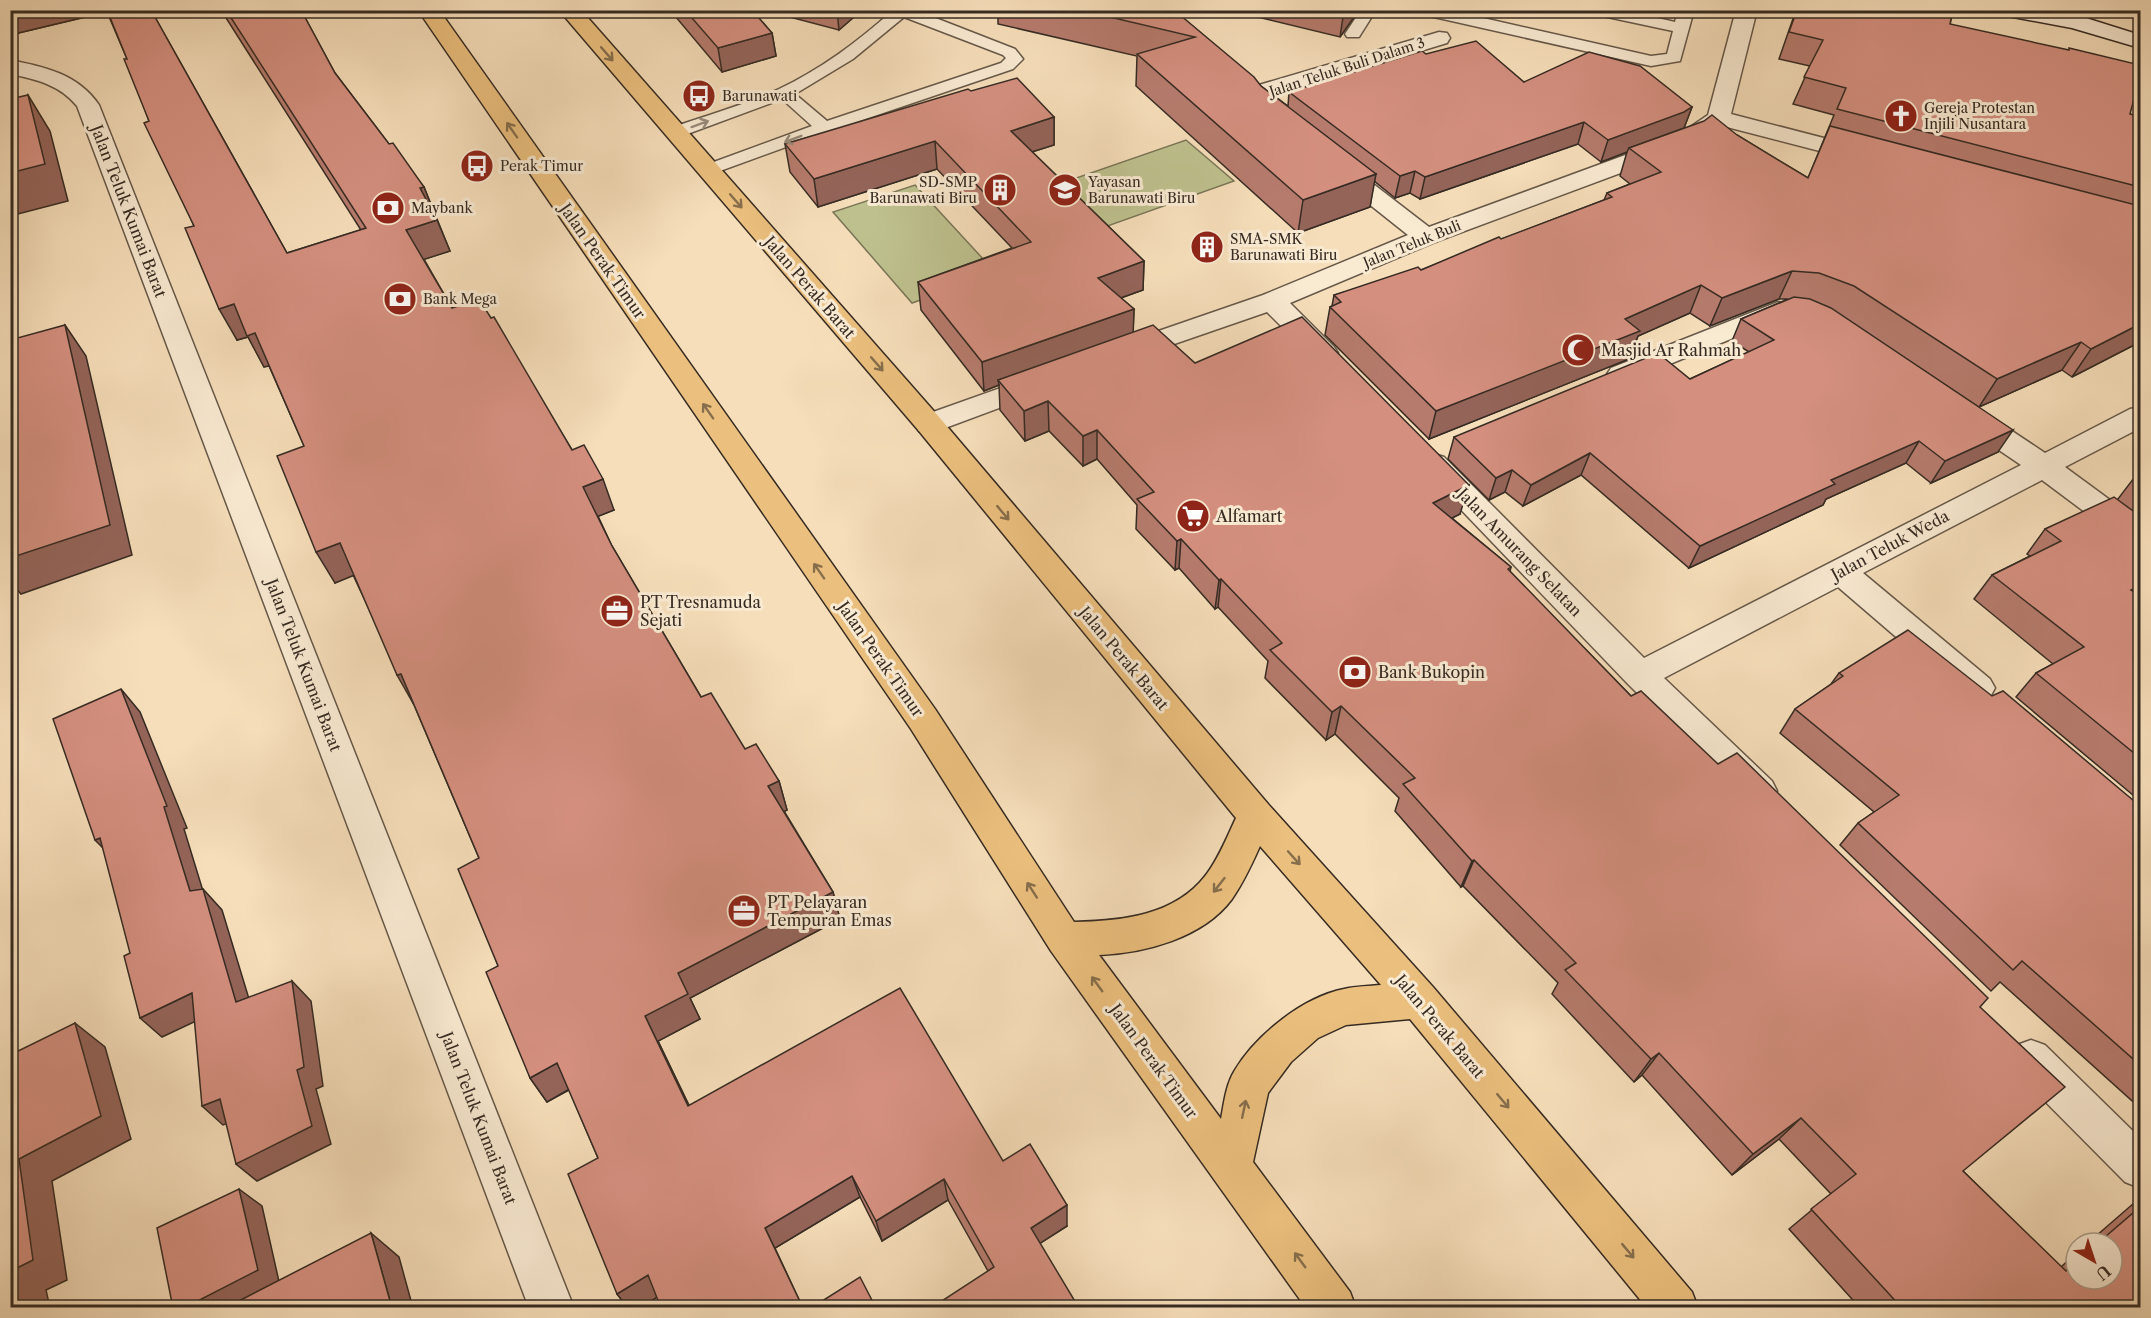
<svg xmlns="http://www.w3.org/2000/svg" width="2151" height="1318" viewBox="0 0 2151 1318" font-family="'Libre Caslon Text',serif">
	<rect width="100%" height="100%" fill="#f6deba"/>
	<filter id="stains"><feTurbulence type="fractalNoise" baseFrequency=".00333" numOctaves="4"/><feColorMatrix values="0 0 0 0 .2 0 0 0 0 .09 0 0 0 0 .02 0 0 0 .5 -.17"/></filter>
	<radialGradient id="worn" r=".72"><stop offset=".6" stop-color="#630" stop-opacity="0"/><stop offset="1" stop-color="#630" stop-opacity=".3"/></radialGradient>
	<g fill="#bec18e" stroke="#7a7658" stroke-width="1.5">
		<polygon points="1186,140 1234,181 1102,228 1056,185"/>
		<polygon points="915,185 996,273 912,303 833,212"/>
	</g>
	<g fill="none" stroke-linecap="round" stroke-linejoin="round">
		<defs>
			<g id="service">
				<path d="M893,10H915L1015,49L1023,59L1013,69L830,131L709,175L703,174L700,170L703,166L812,126L782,99L682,136H670L668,132L670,128C706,116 744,105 779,89C821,69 859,41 893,10ZM904,17L1003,55L1006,58L1001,63L827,121L795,94L853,59Z"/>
				<polygon points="1361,10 1376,10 1359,37 1347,37 1345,34"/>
				<polygon points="1418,10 1448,10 1651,56 1667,54 1673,31 1598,15 1591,10 1622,10 1675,22 1678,10 1694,10 1680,61 1651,66 1425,15"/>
			</g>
			<g id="minor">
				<polygon points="1736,10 1757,10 1731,114 1874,151 1878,156 1874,161 1866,163 1723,126 1693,146 1435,242 1290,303 1334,347 1338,353 1334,359 1324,362 1314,359 1267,312 1125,361 1115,358 1111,352 1115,346 1263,295 1408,235 1330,173 1326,168 1330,163 1338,161 1346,163 1429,227 1677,136 1708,115"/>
				<path d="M1439,32L1447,33L1450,38L1447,43L1275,95L1272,103L1293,123L1289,128C1273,132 1251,116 1249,99L1259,85Z"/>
				<path d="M10,60C45,67 78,74 99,105L574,1308H529L77,106C60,85 36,79 10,74Z"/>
				<polygon points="1778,302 1787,304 1791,310 1787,316 1631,380 1621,383 1611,380 1607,374 1611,368"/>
				<polygon points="1043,373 1053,376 1057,382 1053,388 929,434 919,431 915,424 919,417"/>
				<polygon points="1969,406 1979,409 2045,453 2130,409 2140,407 2140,428 2065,467 2140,522 2140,548 2129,545 2042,480 1863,573 1990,679 1995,688 1990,697 1978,701 1966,697 1838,587 1664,678 1772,781 1777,791 1772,801 1759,806 1746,801 1628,684 1424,471 1419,464 1424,457 1434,454 1444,457 1644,658 2021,465 1959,423 1955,416 1959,409"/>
				<polygon points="2031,1040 2045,1045 2140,1138 2140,1188 2125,1182 2017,1073 2011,1059 2017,1045"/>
			</g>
			<polygon id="secondary" points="1994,10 2068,10 2089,19 2140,35 2140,48 2072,28 1997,14"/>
			<path id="trunk" d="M418,10H439L935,709L1074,922C1121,921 1175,916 1206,875C1219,858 1227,837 1236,818L919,431L559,10H581L939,417L1268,804L1433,987L1692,1292L1698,1308H1647L1410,1019L1346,1025L1318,1038L1291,1062L1268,1093L1253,1162L1350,1292L1356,1308H1306L1051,951L911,729ZM1260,846L1381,985C1369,986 1356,986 1344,989C1303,997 1256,1035 1235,1070C1226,1084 1224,1103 1221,1119L1099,955C1145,953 1203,938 1232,899C1243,883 1252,864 1260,846Z"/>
		</defs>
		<use href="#service" stroke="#665849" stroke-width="3"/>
		<use href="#minor" stroke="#665849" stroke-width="3"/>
		<use href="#secondary" stroke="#362b23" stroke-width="3"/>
		<use href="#trunk" stroke="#362b23" stroke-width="3"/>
		<use href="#service" fill="#f9ead2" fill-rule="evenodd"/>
		<use href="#minor" fill="#f9ead2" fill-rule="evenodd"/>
		<use href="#secondary" fill="#f9ead2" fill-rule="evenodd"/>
		<use href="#trunk" fill="#ebbf7d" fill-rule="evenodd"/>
	</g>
	<g fill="#b67b6d" stroke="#362b23" stroke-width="1.5">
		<polygon points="10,10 151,10 287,253 361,230 221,10 301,10 335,73 389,144 424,187 450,251 424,259 452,308 491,318 572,450 614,510 598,516 612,546 701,697 745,749 779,781 787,810 784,811 833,892 840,919 690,998 700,1019 658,1041 689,1105 1003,1161 1067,1226 1040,1243 988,1271 948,1200 882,1241 860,1197 775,1248 657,1297 640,1308 628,1308 617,1294 598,1158 569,1090 547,1102 530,1078 498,966 479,858 414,705 353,575 335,583 304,446 269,366 264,367 248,337 237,340 194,226 149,121 127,59 107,12 10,35"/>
		<polygon points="670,10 752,10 772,33 776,56 722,72"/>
		<polygon points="763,10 862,10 839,30"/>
		<polygon points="998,10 1174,10 1261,86 1288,106 1289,92 1426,54 1524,82 1692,107 1684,128 1737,135 1808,178 1834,115 1793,104 1810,66 1779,59 1796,10 1953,10 1950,24 2130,114 2140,117 2140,342 2072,377 2062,370 1979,407 1839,314 1998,452 1931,483 1906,463 1826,499 1823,505 1689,568 1581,475 1523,506 1505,492 1489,500 1448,459 1454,437 1690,379 1749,352 1732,341 1741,319 1788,299 1779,299 1710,326 1690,313 1638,336 1629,359 1429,439 1325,335 1330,307 1332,306 1334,295 1421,270 1604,200 1607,193 1630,184 1620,176 1627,152 1601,162 1578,144 1420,199 1410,193 1395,198 1374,181 1370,207 1298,233 1136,86 1137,56 998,24"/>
		<polygon points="1229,10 1359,10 1340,37"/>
		<polygon points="971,91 1054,117 1054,145 1032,152 1144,261 1143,290 1121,298 1134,309 1133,332 1195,363 1460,514 1452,518 1511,567 1510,572 1631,696 1718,764 1980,1007 1963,1171 2061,1267 2076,1253 2076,1279 2112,1243 2088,1243 2134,1203 2140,1199 2140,1308 1860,1308 1789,1229 1831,1194 1779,1139 1732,1175 1642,1075 1634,1082 1552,994 1558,983 1463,886 1461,887 1395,811 1399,798 1335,734 1326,740 1265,678 1268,661 1218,607 1215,609 1179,568 1175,570 1136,529 1137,505 1097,459 1083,466 1049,431 1025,441 1000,410 999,385 984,391 921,310 918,282 1012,248 937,169 818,207 790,172 785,144"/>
		<polygon points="2140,472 2140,801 2016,697 2036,673 2053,664 1974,599 1992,575 2030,556 2027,554 2045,529 2118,499 2137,474"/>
		<polygon points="1839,673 1992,696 2140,806 2140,1108 2000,982 1991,991 1840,845 1858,823 1874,812 1780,733 1795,709 1831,684"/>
	</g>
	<g fill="#946459" stroke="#362b23" stroke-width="1.5">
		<polygon points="10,10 110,10 110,11 10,35"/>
		<polygon points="837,10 862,10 839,30"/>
		<polygon points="1344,10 1359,10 1340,37"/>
		<polygon points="772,33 776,56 722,72 718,48"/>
		<polygon points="28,95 50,131 68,201 10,216 10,173"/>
		<polygon points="1692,107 1684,128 1629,148 1627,152 1601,162 1608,140"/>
		<polygon points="1054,117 1054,145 1012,158 1011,131"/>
		<polygon points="1584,122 1578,144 1420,199 1425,177"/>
		<polygon points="935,141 937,169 818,207 814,179"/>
		<polygon points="1415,171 1410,193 1395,198 1400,176"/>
		<polygon points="1376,174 1370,207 1298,233 1303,200"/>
		<polygon points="424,187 436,218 420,188"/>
		<polygon points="437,220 450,251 419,261 406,230"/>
		<polygon points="1144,261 1143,290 1098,306 1098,278"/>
		<polygon points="1792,271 1779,299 1710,326 1722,298"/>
		<polygon points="1701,285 1690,313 1638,336 1629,359 1429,439 1436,411 1625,319"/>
		<polygon points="234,304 255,333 272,365 264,367 248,337 237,340 219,309"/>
		<polygon points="1134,309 1133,338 998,380 999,385 984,391 982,362"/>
		<polygon points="10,321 28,373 10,348"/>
		<polygon points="2140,324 2140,342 2072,377 2091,349"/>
		<polygon points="65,325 86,356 132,555 21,594 10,581 10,558"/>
		<polygon points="2081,342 2062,370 1979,407 1997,379"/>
		<polygon points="1048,401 1049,431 1025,441 1024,411"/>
		<polygon points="1097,430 1097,459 1083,466 1083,436"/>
		<polygon points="2013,430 1998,452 1931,483 1945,461"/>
		<polygon points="1919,441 1906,463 1826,499 1823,505 1689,568 1700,546 1831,480"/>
		<polygon points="1590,453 1581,475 1523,506 1531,485"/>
		<polygon points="1512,470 1505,492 1489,500 1496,478"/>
		<polygon points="603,479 614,510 594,518 583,487"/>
		<polygon points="1469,485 1460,514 1425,532 1433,503"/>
		<polygon points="1181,539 1179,568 1175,570 1177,541"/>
		<polygon points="340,543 357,574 335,583 316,552"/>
		<polygon points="1221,579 1218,607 1215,609 1219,580"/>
		<polygon points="2140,585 2140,599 2131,590"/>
		<polygon points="401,674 414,705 397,675"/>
		<polygon points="121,689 140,712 187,828 184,829 203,891 203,889 222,910 256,1022 236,1002 190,891"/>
		<polygon points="1341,706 1335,734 1326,740 1332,712"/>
		<polygon points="779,781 787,810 777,815 768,786"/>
		<polygon points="100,838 117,862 95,840"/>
		<polygon points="1474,860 1463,886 1461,887 1472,861"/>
		<polygon points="833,892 840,919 690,998 700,1019 658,1041 700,1129 688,1106 645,1016 678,973"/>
		<polygon points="292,981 311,1001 323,1086 316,1089 331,1144 257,1181 236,1164 297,1070"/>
		<polygon points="192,993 213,1013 162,1037 140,1018"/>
		<polygon points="75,1023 105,1047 131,1139 52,1181 67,1280 46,1290 50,1308 19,1308 11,1271 19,1159"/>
		<polygon points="1659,1053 1642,1075 1634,1082 1651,1059"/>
		<polygon points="557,1063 573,1087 547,1102 530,1078"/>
		<polygon points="220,1099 241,1118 223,1125 202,1106"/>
		<polygon points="1801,1118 1779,1139 1732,1175 1753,1154"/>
		<polygon points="852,1176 860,1197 775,1248 803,1308 765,1228"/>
		<polygon points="944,1179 948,1200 882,1241 876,1221"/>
		<polygon points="239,1189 262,1206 280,1286 238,1308 184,1308"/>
		<polygon points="1067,1205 1067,1226 1033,1248 1031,1228"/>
		<polygon points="371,1233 399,1257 413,1308 392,1308"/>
		<polygon points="648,1275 662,1294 640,1308 628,1308 617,1294"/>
	</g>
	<g fill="#d48f7f" stroke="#362b23" stroke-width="1.5">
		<polygon points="107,10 151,10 287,253 366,228 226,10 301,10 335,73 389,144 393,143 424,187 420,188 437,220 406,230 452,308 479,299 491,318 494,317 572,450 584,445 603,479 583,487 612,546 701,697 711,693 745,749 756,744 779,781 768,786 833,892 678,973 688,994 645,1016 688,1106 900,988 1003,1161 1030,1144 1067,1205 1031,1228 1079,1308 931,1308 994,1267 944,1179 876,1221 852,1176 765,1228 803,1308 661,1308 648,1275 617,1294 568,1174 598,1158 557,1063 530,1078 486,972 498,966 458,869 479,858 401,674 397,675 340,543 316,552 277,456 304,446 255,333 247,336 234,304 219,309 185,228 194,226 144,123 149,121 124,59 127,59"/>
		<polygon points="685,10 752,10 772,33 718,48"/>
		<polygon points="1080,10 1174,10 1254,77 1261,86 1376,174 1303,200 1137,54 1195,37"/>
		<polygon points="1797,10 1953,10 1950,24 2069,50 2069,48 2140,65 2140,76 2130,114 2140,117 2140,187 1837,109 1846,88 1804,77 1823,40 1789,32"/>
		<polygon points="1476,41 1524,82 1589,52 1640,66 1692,107 1684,112 1608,140 1584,122 1425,177 1415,171 1400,176 1289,92 1422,51 1426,54"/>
		<polygon points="1017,78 1054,117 1011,131 1144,261 1098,278 1134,309 982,362 918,282 1031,242 935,141 814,179 785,144 968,89 971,91"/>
		<polygon points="28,95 45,164 10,173 10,99"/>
		<polygon points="1712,115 1737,135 1808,178 1830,126 2140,206 2140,324 2091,349 2081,342 1997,379 1854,286 1819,273 1792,271 1722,298 1701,285 1625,319 1640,331 1436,411 1330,307 1341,302 1334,295 1418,267 1421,270 1499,237 1501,239 1612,197 1607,193 1661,172 1629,148 1704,121"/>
		<polygon points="1794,297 1810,299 1831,308 2013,430 1945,461 1919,441 1831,480 1835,484 1700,546 1590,453 1531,485 1512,470 1496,478 1454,437 1658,353 1690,379 1774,340 1741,319"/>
		<polygon points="1302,317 1469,485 1433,503 1511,567 1508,569 1631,696 1641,691 1718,764 1737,753 1988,998 1980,1007 2065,1087 1963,1171 2066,1271 2076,1262 2076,1279 2112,1279 2112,1243 2098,1243 2140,1207 2140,1308 1902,1308 1811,1209 1856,1174 1801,1118 1753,1154 1659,1053 1651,1059 1565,970 1576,963 1474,860 1472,861 1403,784 1415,778 1341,706 1332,712 1270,650 1282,643 1221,579 1219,580 1181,539 1177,541 1137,499 1154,492 1097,430 1083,436 1048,401 1024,411 998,380 1153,325 1195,363"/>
		<polygon points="65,325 110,525 10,558 10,340"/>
		<polygon points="2114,497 2140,516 2140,585 2131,590 2140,596 2140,758 2036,673 2084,647 1992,575 2061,541 2045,529"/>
		<polygon points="1908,630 1992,696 2003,691 2140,806 2140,1065 2022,961 2013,970 1858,823 1899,795 1795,709 1843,676 1839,673"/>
		<polygon points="121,689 167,806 164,807 190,891 203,889 236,1002 292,981 304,1067 297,1070 312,1126 236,1164 220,1099 202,1106 192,993 140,1018 124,956 130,953 100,838 95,840 53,719"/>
		<polygon points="75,1023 101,1116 19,1159 33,1260 11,1271 19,1308 10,1308 10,1055"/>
		<polygon points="239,1189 258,1270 184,1308 173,1308 157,1228"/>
		<polygon points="371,1233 392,1308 230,1308 229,1306"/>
		<polygon points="860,1277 876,1308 811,1308"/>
	</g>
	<defs><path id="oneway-shaft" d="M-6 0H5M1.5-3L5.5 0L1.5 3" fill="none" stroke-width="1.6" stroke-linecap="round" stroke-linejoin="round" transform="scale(1.5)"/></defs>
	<g stroke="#876e4c">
		<use href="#oneway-shaft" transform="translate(607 54) rotate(49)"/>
		<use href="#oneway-shaft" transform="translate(512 130) rotate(-125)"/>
		<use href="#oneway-shaft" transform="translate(736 201) rotate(49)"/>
		<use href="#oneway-shaft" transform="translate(877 364) rotate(49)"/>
		<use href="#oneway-shaft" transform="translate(708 411) rotate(-125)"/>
		<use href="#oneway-shaft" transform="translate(1003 513) rotate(50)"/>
		<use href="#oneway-shaft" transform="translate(819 571) rotate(-125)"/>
		<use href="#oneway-shaft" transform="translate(1294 858) rotate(48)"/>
		<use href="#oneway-shaft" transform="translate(1219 885) rotate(128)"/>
		<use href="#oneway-shaft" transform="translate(1032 890) rotate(-123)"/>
		<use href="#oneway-shaft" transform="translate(1097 984) rotate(-126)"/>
		<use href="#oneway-shaft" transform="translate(1503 1101) rotate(50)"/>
		<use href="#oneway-shaft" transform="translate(1244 1109) rotate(-78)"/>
		<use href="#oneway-shaft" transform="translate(1628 1251) rotate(50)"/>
		<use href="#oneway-shaft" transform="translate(1300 1260) rotate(-126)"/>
	</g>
	<g stroke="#988a7a">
		<use href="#oneway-shaft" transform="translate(700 124) rotate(-20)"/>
		<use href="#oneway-shaft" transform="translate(793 139) rotate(159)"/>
	</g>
	<defs>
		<symbol id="bus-disc" viewBox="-11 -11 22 22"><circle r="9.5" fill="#8f2418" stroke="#f9ead2"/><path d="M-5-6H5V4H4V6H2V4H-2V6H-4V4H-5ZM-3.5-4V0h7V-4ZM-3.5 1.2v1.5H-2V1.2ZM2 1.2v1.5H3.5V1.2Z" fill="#fff"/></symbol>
		<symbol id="church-disc" viewBox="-11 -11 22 22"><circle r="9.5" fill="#8f2418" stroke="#f9ead2"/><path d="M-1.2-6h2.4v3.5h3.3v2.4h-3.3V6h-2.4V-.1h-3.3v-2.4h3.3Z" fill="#fff"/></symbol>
		<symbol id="building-disc" viewBox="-11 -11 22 22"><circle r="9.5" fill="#8f2418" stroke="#f9ead2"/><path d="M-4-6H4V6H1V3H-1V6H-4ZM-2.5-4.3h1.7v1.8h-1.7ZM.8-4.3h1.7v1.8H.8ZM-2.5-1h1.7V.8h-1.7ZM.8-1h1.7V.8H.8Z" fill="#fff"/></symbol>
		<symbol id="school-disc" viewBox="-11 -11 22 22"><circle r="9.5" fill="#8f2418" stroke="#f9ead2"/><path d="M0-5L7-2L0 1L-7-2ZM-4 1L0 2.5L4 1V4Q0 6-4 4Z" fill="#fff"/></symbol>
		<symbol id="bank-disc" viewBox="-11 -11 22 22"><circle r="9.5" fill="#8f2418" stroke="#f9ead2"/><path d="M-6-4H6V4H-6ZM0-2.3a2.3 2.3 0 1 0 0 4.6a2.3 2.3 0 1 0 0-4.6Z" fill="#fff"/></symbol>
		<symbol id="mosque-disc" viewBox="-11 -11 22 22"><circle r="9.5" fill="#8f2418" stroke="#f9ead2"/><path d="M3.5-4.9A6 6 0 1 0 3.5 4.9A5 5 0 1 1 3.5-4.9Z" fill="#fff"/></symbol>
		<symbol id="supermarket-disc" viewBox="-11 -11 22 22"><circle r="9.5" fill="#8f2418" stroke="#f9ead2"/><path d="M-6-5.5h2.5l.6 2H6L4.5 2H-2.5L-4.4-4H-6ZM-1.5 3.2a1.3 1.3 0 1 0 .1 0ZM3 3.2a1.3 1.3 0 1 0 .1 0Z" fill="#fff"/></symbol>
		<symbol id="office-disc" viewBox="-11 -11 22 22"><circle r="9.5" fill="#8f2418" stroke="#f9ead2"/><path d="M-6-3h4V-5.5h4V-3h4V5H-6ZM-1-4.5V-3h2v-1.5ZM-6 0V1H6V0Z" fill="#fff"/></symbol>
	</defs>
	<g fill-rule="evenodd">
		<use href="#bus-disc" x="680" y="77" width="38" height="38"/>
		<use href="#church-disc" x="1882" y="97" width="38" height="38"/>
		<use href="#bus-disc" x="458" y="147" width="38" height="38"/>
		<use href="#building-disc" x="981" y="171" width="38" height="38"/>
		<use href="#school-disc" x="1046" y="171" width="38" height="38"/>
		<use href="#bank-disc" x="369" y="189" width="38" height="38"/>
		<use href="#building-disc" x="1188" y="228" width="38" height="38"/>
		<use href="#bank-disc" x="381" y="280" width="38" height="38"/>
		<use href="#mosque-disc" x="1559" y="331" width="38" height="38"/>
		<use href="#supermarket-disc" x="1174" y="497" width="38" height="38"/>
		<use href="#office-disc" x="598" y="592" width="38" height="38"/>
		<use href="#bank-disc" x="1336" y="653" width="38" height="38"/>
		<use href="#office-disc" x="725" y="892" width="38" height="38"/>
	</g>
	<g text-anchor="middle" stroke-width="6" stroke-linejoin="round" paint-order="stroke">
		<g font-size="14" fill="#362b23" stroke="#f9ead2">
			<text transform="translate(1347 67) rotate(-18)" y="5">Jalan Teluk Buli Dalam 3</text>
			<text transform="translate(1412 244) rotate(-22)" y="5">Jalan Teluk Buli</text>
		</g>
		<g font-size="14" fill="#362b23" stroke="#f9ead2" text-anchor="start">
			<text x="722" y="101">Barunawati</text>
			<text x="1924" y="113">Gereja Protestan<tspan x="1924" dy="16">Injili Nusantara</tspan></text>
			<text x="500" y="171">Perak Timur</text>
			<text x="977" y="187" text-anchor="end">SD-SMP<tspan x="977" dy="16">Barunawati Biru</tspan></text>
			<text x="1088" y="187">Yayasan<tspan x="1088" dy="16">Barunawati Biru</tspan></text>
			<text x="411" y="213">Maybank</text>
			<text x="1230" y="244">SMA-SMK<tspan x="1230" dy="16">Barunawati Biru</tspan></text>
			<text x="423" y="304">Bank Mega</text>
		</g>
		<g font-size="16" fill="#362b23" stroke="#f9ead2">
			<text transform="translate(129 211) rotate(69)" y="6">Jalan Teluk Kumai Barat</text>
			<text transform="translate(603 261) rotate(55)" y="6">Jalan Perak Timur</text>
			<text transform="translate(810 287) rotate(49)" y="6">Jalan Perak Barat</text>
			<text transform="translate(1890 545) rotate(-28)" y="6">Jalan Teluk Weda</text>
			<text transform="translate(1520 552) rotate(46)" y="6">Jalan Amurang Selatan</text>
			<text transform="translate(1124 658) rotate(50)" y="6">Jalan Perak Barat</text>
			<text transform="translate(881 659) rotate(55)" y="6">Jalan Perak Timur</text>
			<text transform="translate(304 665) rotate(69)" y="6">Jalan Teluk Kumai Barat</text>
			<text transform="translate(1440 1026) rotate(50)" y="6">Jalan Perak Barat</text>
			<text transform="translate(1154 1061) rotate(54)" y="6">Jalan Perak Timur</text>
			<text transform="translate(479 1118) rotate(69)" y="6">Jalan Teluk Kumai Barat</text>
		</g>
		<g font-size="16" fill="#362b23" stroke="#f9ead2" text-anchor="start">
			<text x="1601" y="356">Masjid Ar Rahmah</text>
			<text x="1216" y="522">Alfamart</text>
			<text x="640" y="608">PT Tresnamuda<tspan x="640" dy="18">Sejati</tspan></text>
			<text x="1378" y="678">Bank Bukopin</text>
			<text x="767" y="908">PT Pelayaran<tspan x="767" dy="18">Tempuran Emas</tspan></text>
		</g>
	</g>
	<rect width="2151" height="1318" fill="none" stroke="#f6deba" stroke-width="36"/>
	<rect x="12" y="12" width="2127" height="1294" fill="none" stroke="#362b23" stroke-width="3"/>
	<rect x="18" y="18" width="2115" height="1282" fill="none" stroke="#362b23" stroke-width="1.5"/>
	<g transform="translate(2094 1261) rotate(141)"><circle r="28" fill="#f9ead2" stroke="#ab9e8c" stroke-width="1.5"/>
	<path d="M0-4.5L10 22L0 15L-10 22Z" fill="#8f2418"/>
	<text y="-9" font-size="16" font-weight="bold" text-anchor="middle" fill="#362b23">U</text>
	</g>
	<rect width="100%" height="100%" filter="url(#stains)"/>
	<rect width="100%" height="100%" fill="url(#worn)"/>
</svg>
